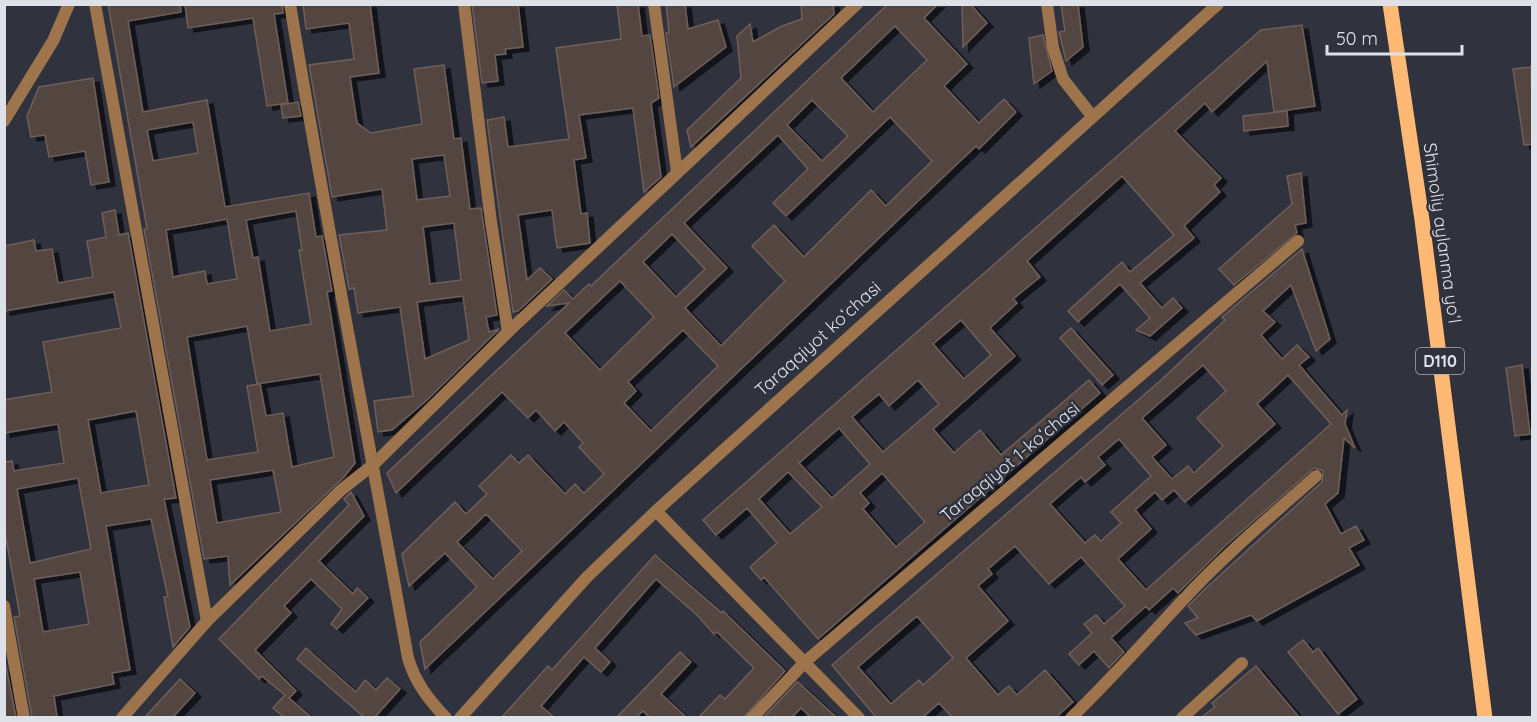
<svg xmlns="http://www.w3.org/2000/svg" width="1537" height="722" viewBox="0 0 1537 722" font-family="Quicksand,sans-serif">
	<defs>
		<filter id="shadow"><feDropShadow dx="6" dy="4" stdDeviation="0" flood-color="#0009"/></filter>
	</defs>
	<rect width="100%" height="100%" fill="#30323e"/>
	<g fill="#534440" stroke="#6e5f5a" stroke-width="1.5" fill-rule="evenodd" filter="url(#shadow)">
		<path d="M108,4H180L181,12L128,21L143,112L207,100L225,207L309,193L316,237L322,236L332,291L327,292L355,463L344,477L230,585L228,556L204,559L144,229H147ZM193,122L198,153L153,161L147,130ZM296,211L302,250H299L311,324L270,331L258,257L253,258L246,220ZM227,219L237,279L207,284L205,271L173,277L166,230ZM247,326L257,384L320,374L334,457L292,467L283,413L266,416L260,384L247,386L258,452L207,460L187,337ZM273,470L281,512L217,523L210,480Z"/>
		<polygon points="185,4 282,4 283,13 274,14 288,103 267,106 253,18 188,28"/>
		<path d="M303,4H370L379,73L350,77L357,123L371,133L422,124L414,69L444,65L454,139L461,138L470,209L481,208L497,315L486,317L489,332L499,329L427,400L392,430L378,432L374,401L413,396L400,307L358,313L354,288L349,289L339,235L387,230L382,189L332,197L309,65L354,59L349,23L306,29ZM444,155L450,196L417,200L412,159ZM454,223L461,280L430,284L423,227ZM463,296L469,340L425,359L417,302Z"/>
		<polygon points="472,4 518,4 523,47 505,49 506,54 495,55 498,81 482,83"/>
		<polygon points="617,4 638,4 642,36 650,35 659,98 651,103 661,177 644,192 633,108 579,115 586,158 574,160 581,214 587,213 590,243 557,248 552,210 518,215 527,280 540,268 552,279 518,311 513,312 487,120 504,117 508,147 569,139 556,48 621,39"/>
		<polygon points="666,4 685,4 688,29 718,20 726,47 674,87 666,33 669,33"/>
		<polygon points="801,4 833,4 834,14 691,147 687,130 741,78 737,36 750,24 753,42 782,26 802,19"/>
		<path d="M888,4H938L924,18L967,64L944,86L979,123L1004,99L1016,112L979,149L976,146L425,669L420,642L477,587L445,553L409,586L402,554L455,502L466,514L487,494L479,486L511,455L519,463L528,455L565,494L575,484L584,493L604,474L579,447L583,443L564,422L555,431L536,410L528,418L502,392L396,493L387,473L569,303L547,306L564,290L573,299L589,284L591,286ZM895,26L927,60L873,112L841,78ZM812,100L848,136L822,161L787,125ZM890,117L932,161L886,206L871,190L804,257L774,225L752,246L785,281L721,346L685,308L727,268L684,223L778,135L808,169L773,203L786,216ZM672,234L705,269L676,297L643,262ZM620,281L654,317L600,370L565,333ZM683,330L718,366L651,431L624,403L636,391L628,382ZM486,514L522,551L493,579L457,542Z"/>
		<polygon points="962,4 970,4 987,23 963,47"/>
		<polygon points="1061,4 1078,4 1083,47 1066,61 1059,32 1065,31"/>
		<path d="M1302,25L1315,106L1274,112L1267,61L1212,112L1205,103L1175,131L1221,178L1214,185L1220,192L1184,226L1194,238L1140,283L1162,308L1173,298L1182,308L1150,336L1136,330L1150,318L1120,284L1078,322L1068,311L1122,262L1130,272L1174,235L1122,176L1027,261L1040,277L1013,299L1017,303L990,328L1015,356L933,429L954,453L980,430L1001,455L1089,380L1100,393L818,639L764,577L761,580L750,567L777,543L747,508L716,535L703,520L1261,30ZM961,320L991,355L964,379L933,344ZM918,380L939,404L883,452L852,417L879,394L889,406ZM839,428L870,464L832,498L799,463ZM788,472L822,507L790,534L759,499ZM882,473L925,522L896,547L863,509L869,503L860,493Z"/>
		<polygon points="1043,35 1052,71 1034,84 1029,38"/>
		<polygon points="1531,67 1533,144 1524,145 1513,69"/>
		<polygon points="93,78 109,182 91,185 85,151 49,157 45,135 31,137 27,116 39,87"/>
		<polygon points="298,102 301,116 283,118 281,105"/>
		<polygon points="1287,111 1288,126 1244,131 1243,116"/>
		<polygon points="1301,173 1306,223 1295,225 1297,233 1234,285 1219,269 1292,204 1287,176"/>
		<path d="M115,210L119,235L128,233L176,498L164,499L190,627L173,647L164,597H168L151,519L106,526L130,670L112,673L114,684L54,696L57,717H32L14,617L20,616L4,527V462L12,461L14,471L64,463L58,424L4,433V400L52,392L43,342L121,328L114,292L4,311V246L34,240L36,251L52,249L58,283L93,277L87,241L106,237L102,213ZM136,411L149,485L101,493L88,420ZM78,478L91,549L30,563L17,489ZM80,572L89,624L43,632L34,579Z"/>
		<path d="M1302,249L1330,339L1316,351L1291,285L1263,311L1275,322L1261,335L1282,359L1297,345L1309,357L1299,365L1342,415L1347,410L1345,424L1355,448L1344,438L1338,493L1325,504L1341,534L1356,526L1364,540L1349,548L1359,565L1257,621L1251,615L1196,635L1185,623L1198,618L1188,606L1204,590L1322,482L1323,471L1314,468L1225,546L1178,593L1173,588L1149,610L1146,606L1111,638L1124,652L1109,668L1094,651L1079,665L1069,654L1092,633L1084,624L1096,615L1104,624L1125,606L1081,557L1049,584L1015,546L988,569L992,574L978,586L1008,621L966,658L998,695L1009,686L1017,695L1045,670L1073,702L1056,717H952L939,703L923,717H876L832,665L1160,381L1225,320L1222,317ZM1203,365L1226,391L1197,418L1223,446L1194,473L1188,466L1172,479L1152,457L1166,445L1142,418ZM1288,375L1331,424L1146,590L1118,559L1151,529L1135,510L1155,492L1162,500L1174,490L1185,502L1243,452L1275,424L1257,404ZM1119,439L1151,476L1111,512L1121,523L1101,541L1095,535L1085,543L1050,504L1081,477L1085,482L1105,465L1098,457ZM917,616L953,658L923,685L919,680L891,704L858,667Z"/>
		<polygon points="1071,328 1113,375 1102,385 1060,338"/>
		<polygon points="1522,365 1530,434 1515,436 1506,368"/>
		<polygon points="351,492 364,516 319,561 353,594 357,588 368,598 337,629 331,624 342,609 311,579 284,606 291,613 255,650 296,691 289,698 311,717 284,717 273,708 285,695 262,676 259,679 219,639 349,505 344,499"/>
		<polygon points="655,555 722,613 723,611 785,671 744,717 699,717 720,695 725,699 754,668 717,632 714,634 697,615 656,579 595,648 610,662 601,672 584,657 541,706 554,717 502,717 548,666 552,670"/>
		<polygon points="1303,640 1313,652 1318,648 1357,699 1338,714 1288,652"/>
		<polygon points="306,648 356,692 365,680 376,690 387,678 400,689 375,717 364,717 297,659"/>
		<polygon points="680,652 691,662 661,694 686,717 649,717 643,711 636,717 617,717"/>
		<polygon points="4,656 16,717 4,717"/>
		<polygon points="1256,666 1299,717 1202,717 1215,707 1212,703"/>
		<polygon points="180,679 195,693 173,717 145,717"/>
		<polygon points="797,682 799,683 836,717 811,717 801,708 792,717 764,717"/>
	</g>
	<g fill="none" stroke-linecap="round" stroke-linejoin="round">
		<g stroke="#9e744c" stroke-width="12">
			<polyline points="95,4 207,621"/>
			<path d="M290,4C326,223 369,440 408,658C415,682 428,699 446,718"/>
			<polyline points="464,4 491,222 508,332"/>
			<polyline points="654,4 677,172"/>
			<polyline points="1047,4 1053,48 1063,79 1092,116"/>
			<polyline points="4,121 53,41 69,4"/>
			<polyline points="656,511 859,718"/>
			<polyline points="4,606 24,718"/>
			<polyline points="122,718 207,621 341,490 374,464 508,332 857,4"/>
			<polyline points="752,718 806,661 1298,241"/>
			<path d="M1071,718C1110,680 1145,641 1182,601C1223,556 1270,517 1316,476"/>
			<polyline points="1182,718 1242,663"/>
		</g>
		<polyline stroke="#9e744c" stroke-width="12" points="460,718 587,577 656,511 1218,4"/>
		<polyline stroke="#feb975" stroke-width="15" points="1390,4 1422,220 1485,718"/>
	</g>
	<g text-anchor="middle" stroke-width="5" stroke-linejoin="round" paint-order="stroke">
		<rect fill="#30323e" stroke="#aaacb5" stroke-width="1.5" x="1416" y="348" width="48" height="26" rx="4.5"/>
		<g font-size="16" font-weight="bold" fill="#dfe1e8">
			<text x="1440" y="367">D110</text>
		</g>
		<g font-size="18" fill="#dfe1e8" stroke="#30323e">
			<text transform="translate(1442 233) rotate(82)" y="6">Shimoliy aylanma yoʻl</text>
			<text transform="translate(818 339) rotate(-42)" y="6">Taraqqiyot koʻchasi</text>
			<text transform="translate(1010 462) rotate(-40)" y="6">Taraqqiyot 1-koʻchasi</text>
		</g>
	</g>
	<rect width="1537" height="722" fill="none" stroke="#dfe1e8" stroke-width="12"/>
	<path d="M1327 45v9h135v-9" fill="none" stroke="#dfe1e8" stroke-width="3"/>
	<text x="1336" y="45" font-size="18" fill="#dfe1e8" stroke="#30323e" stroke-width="4.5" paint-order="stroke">50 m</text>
</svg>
